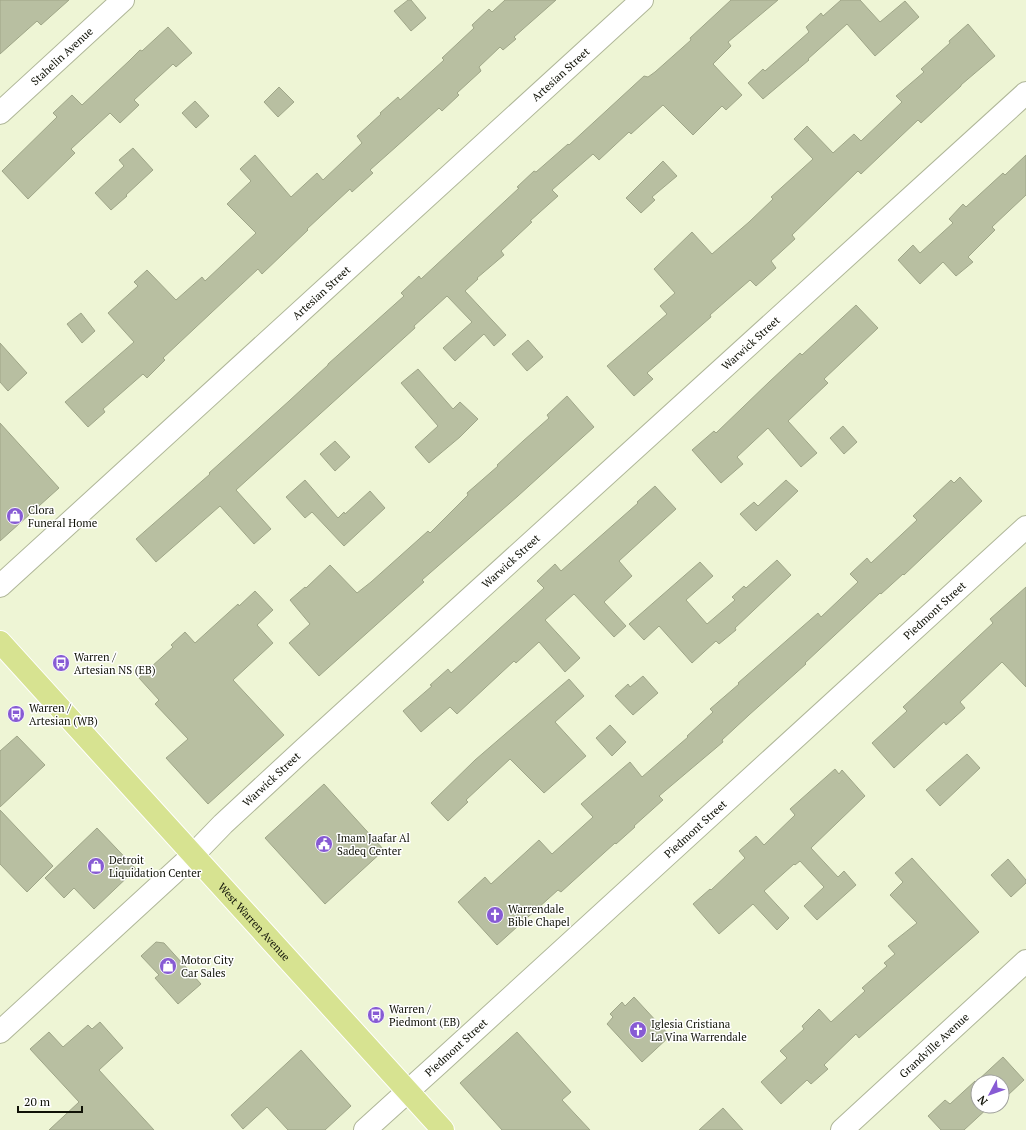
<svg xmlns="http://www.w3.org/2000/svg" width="1026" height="1130" font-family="'PT Serif',serif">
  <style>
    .building { fill: #b8bfa1; stroke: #9fa688 }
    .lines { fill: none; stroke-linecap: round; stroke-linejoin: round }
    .minor-casing { stroke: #afb698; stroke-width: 24 }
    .major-casing { stroke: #fff; stroke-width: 24 }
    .minor { stroke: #fff; stroke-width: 22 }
    .major { stroke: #d7e391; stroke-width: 22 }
    .labels { text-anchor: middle; stroke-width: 3; stroke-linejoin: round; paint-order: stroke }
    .street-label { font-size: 11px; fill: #101207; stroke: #fff }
    .poi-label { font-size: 11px; fill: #101207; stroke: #fff; text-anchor: start }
  </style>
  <rect width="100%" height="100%" fill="#eef5d5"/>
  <g class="building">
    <path d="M0 0H69L41 25 37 21 0 54Z"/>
    <path d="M408 0H411L426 18 411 31 394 11Z"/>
    <path d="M505 0H556L514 37 516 39 503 50 500 47 479 67 481 71 457 93 459 95 442 111 439 108 397 146 370 170 373 173 352 192 350 189 307 229 308 230 262 274 258 269 163 358 165 360 147 378 143 374 103 409 105 412 88 427 65 402 134 342 108 313 138 286 134 282 147 270 176 300 202 277 205 281 256 233 227 204 251 181 240 169 255 155 291 197 317 173 323 180 362 143 357 136 381 114 380 113 398 97 400 100 444 60 442 58 474 28 472 25 489 9 492 12Z"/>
    <path d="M731 0H778L728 42 731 46 713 64 742 95 726 110 722 106 693 135 663 105 631 134 629 132 599 160 593 154 552 190 558 196 530 221 532 222 501 251 504 255 477 278 478 279 465 291 506 335 494 346 484 334 455 361 443 348 472 322 447 296 414 326 415 328 236 490 271 529 254 544 220 506 156 562 136 539 210 474 209 473 289 401 328 365V364L404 296 401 293 419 276 421 279 519 188 517 187 534 171 536 172 568 144 569 145 644 76 648 77 655 72 691 40 690 38Z"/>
    <path d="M841 0H860L880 22 905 1 919 17 875 56 847 24 808 59 809 60 763 99 748 83 763 69 765 71 809 32 806 27 821 13 823 16Z"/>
    <path d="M968 24 995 56 961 85V86L921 123 918 120 861 174 858 171 792 235 795 239 771 261 776 268 756 286 750 280 710 315 711 317 647 373 653 379 634 396 607 366 667 314 660 306 675 293 654 269 692 232 712 254 749 222 773 199 771 197 813 159 794 139 807 126 833 153 854 134 861 141 902 102 896 96 924 72 921 69 950 43 949 41Z"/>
    <path d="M168 27 192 53 176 67 173 64 134 100 139 105 120 123 110 113 71 149 75 153 28 199 2 171 57 117 53 113 72 95 82 105 129 61 140 50 142 51Z"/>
    <path d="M279 87 294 102 278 117 264 102Z"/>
    <path d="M195 101 209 116 196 128 182 113Z"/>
    <path d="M133 148 153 170 126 195 127 196 111 210 95 193 124 166 119 160Z"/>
    <path d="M1026 155V195L992 227 995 230 968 257 973 262 956 276 943 262 920 284 898 260 913 245 920 253 953 223 949 219 963 204 966 207 1003 173 1005 175Z"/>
    <path d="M663 161 677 176 652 197 655 200 641 213 626 198Z"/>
    <path d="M856 305 878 328 824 379 828 383 788 421 817 453 801 467 768 428 737 457 743 464 721 483 692 450 714 431 716 433 769 382 800 353 802 355Z"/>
    <path d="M81 313 95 331 82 343 67 324Z"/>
    <path d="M528 340 543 357 527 371 512 354Z"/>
    <path d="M0 343 27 373 8 391 0 382Z"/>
    <path d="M418 369 453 409 460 402 478 419 460 437 429 463 415 447 438 426 401 383Z"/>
    <path d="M567 396 594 427 518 496 422 580 424 582 319 676 289 643 310 624 290 600 305 587 306 588 330 565 357 593 371 582 428 531 430 533 468 495 467 493 498 466 497 465 523 441 549 418 547 415Z"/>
    <path d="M0 423 59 488 0 541Z"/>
    <path d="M843 426 857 442 844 454 830 438Z"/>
    <path d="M335 441 350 457 335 471 320 454Z"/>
    <path d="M960 477 982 501 904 575 903 574 881 594 880 593 805 663 806 664 749 715 722 740 723 742 659 796 663 800 634 826 635 827 616 844 615 843 561 892 558 890 497 945 458 902 485 877 491 884 539 840 552 854 593 817 581 804 630 762 642 777 688 737 687 736 713 712 710 709 739 684 738 683 818 613 821 617 858 582 850 574 867 558 871 563 917 520 913 516 951 480 954 483Z"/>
    <path d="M305 480 338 518 344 512 345 514 370 491 385 508 344 546 312 512 305 518 286 497Z"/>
    <path d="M786 480 798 491 756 531 740 514 754 502 758 506Z"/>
    <path d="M655 486 676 509 619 561 632 576 604 602 626 626 614 637 574 594 545 620 580 658 565 672 539 642 516 663 514 661 457 714 450 707 421 732 403 711 432 686 430 685 448 669 451 673 544 588 537 581 555 564 561 571 638 503 637 502Z"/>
    <path d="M777 560 791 575 735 628 736 630 719 644 716 641 692 663 659 626 644 640 629 624 700 562 713 576 686 600 707 624 735 600 732 597 744 586 746 588Z"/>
    <path d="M1026 587V687L1002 662 960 702 965 708 946 725 944 722 894 768 872 743 907 711 903 707 993 623 990 619Z"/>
    <path d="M255 591 273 610 257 625 273 643 233 680 284 735 208 804 166 758 188 739 155 704 159 700 139 678 173 647 171 645 185 632 195 643 238 604 239 606Z"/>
    <path d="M643 676 658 693 633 715 615 696 628 684 630 687Z"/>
    <path d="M569 679 584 696 555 722 586 756 544 793 510 759 466 800 468 802 448 821 431 803 475 760Z"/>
    <path d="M610 725 626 742 612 756 596 738Z"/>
    <path d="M17 736 45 765 0 807V751Z"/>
    <path d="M967 754 980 768 940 806 926 790Z"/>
    <path d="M835 769 839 774 842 770 865 796 811 848 838 877 844 871 856 885 817 920 804 906 824 887 800 861 795 865 794 864 764 891 789 918 777 930 753 904 719 934 693 904 710 889 711 890 745 858 739 851 756 836 764 845 795 815 790 809Z"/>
    <path d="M324 784 384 850 325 904 265 838Z"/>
    <path d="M0 810 53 866 27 892 0 864Z"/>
    <path d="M97 828 136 869 94 909 74 888 64 898 45 878Z"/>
    <path d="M912 858 979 932 859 1038 856 1034 824 1065 828 1069 811 1084 807 1080 781 1104 761 1082 787 1058 780 1051 804 1029 802 1026 819 1009 831 1022 865 991 862 988 887 966 884 963 895 954 888 946 917 923 890 895 903 882 895 873Z"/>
    <path d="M1008 859 1026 880V883L1011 897 991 875Z"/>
    <path d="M156 942 164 943 201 984 178 1004 155 978 159 975 141 956Z"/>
    <path d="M634 997 670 1036 642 1062 607 1024 613 1017 610 1014 622 1002 625 1006Z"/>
    <path d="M100 1022 123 1048 99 1070 154 1130H49L79 1102 30 1049 49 1032 63 1047 88 1025 92 1029Z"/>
    <path d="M517 1032 571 1092 562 1100 590 1130H502L460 1083Z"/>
    <path d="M301 1050 351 1106 325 1130H288L267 1107 243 1129 231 1115Z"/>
    <path d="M1003 1057 1024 1080 1007 1096 1004 1093 1002 1094V1082H978V1106H990L964 1130H941L928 1116 945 1100 950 1104 975 1081 976 1082Z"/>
    <path d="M723 1108 743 1130H699Z"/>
  </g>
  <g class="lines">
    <g class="minor-casing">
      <g id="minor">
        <path id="s1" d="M0 113 123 0"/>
        <path id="s2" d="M0 586 642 0"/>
        <path id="s3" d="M0 1032 193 855 223 824 304 749 1026 93"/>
        <path id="s4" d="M365 1130 439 1063 1026 527"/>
        <path id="s5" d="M842 1130 1026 961"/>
      </g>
    </g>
    <g class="major-casing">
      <g id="major">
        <path id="s6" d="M0 642 443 1130"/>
      </g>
    </g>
    <use href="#minor" class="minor"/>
    <use href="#major" class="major"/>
  </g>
  <defs>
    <g id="shop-disc" transform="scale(0.9)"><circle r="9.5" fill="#875bd4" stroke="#fff"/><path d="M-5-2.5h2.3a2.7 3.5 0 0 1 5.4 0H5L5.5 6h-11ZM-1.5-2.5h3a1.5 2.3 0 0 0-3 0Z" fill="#fff"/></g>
    <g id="bus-disc" transform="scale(0.9)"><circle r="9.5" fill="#875bd4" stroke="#fff"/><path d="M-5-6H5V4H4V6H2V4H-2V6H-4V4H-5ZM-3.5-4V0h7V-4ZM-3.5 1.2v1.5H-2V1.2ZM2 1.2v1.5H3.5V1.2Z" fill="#fff"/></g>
    <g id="civic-disc" transform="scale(0.9)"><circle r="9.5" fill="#875bd4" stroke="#fff"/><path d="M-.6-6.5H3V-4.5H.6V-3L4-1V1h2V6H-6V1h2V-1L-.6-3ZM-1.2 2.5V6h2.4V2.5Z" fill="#fff"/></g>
    <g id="church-disc" transform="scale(0.9)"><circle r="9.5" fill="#875bd4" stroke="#fff"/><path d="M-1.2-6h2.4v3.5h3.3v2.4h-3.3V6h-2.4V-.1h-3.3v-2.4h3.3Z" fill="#fff"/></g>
  </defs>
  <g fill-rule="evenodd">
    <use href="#shop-disc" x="15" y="516"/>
    <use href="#bus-disc" x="61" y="663"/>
    <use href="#bus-disc" x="16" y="714"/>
    <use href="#civic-disc" x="324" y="844"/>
    <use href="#shop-disc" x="96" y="866"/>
    <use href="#church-disc" x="495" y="915"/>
    <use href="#shop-disc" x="168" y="966"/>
    <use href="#bus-disc" x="376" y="1015"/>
    <use href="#church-disc" x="638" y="1030"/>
  </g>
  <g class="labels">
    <g class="street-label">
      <text dy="4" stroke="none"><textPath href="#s1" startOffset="84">Stahelin Avenue</textPath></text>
      <text dy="4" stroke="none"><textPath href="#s2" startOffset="759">Artesian Street</textPath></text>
      <text dy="4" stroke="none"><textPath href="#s2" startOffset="435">Artesian Street</textPath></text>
      <text dy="4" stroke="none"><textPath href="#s3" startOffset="1019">Warwick Street</textPath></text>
      <text dy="4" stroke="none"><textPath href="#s3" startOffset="695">Warwick Street</textPath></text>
      <text dy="4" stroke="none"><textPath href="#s4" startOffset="771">Piedmont Street</textPath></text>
      <text dy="4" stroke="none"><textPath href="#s3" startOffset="371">Warwick Street</textPath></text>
      <text dy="4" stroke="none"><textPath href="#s4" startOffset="447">Piedmont Street</textPath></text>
      <text dy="4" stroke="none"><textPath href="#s6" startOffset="378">West Warren Avenue</textPath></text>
      <text dy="4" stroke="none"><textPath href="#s5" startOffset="125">Grandville Avenue</textPath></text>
      <text dy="4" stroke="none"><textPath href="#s4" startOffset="123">Piedmont Street</textPath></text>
    </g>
    <g class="poi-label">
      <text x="28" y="514">Clora<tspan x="28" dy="13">Funeral Home</tspan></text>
      <text x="74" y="661">Warren /<tspan x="74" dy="13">Artesian NS (EB)</tspan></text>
      <text x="29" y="712">Warren /<tspan x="29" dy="13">Artesian (WB)</tspan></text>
      <text x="337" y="842">Imam Jaafar Al<tspan x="337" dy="13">Sadeq Center</tspan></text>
      <text x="109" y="864">Detroit<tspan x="109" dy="13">Liquidation Center</tspan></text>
      <text x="508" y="913">Warrendale<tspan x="508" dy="13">Bible Chapel</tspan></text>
      <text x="181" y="964">Motor City<tspan x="181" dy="13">Car Sales</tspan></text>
      <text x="389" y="1013">Warren /<tspan x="389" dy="13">Piedmont (EB)</tspan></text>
      <text x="651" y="1028">Iglesia Cristiana<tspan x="651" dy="13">La Vina Warrendale</tspan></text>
    </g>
  </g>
  <g transform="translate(990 1094) rotate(229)"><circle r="19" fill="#ffffff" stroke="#9fa09c"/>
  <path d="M0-3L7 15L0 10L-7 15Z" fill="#875bd4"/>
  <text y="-6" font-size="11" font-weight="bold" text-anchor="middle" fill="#101207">N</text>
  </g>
  <path d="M18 1106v6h64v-6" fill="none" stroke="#101207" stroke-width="2"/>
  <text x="24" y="1106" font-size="12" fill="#101207" stroke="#ffffff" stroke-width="3" paint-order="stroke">20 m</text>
</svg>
